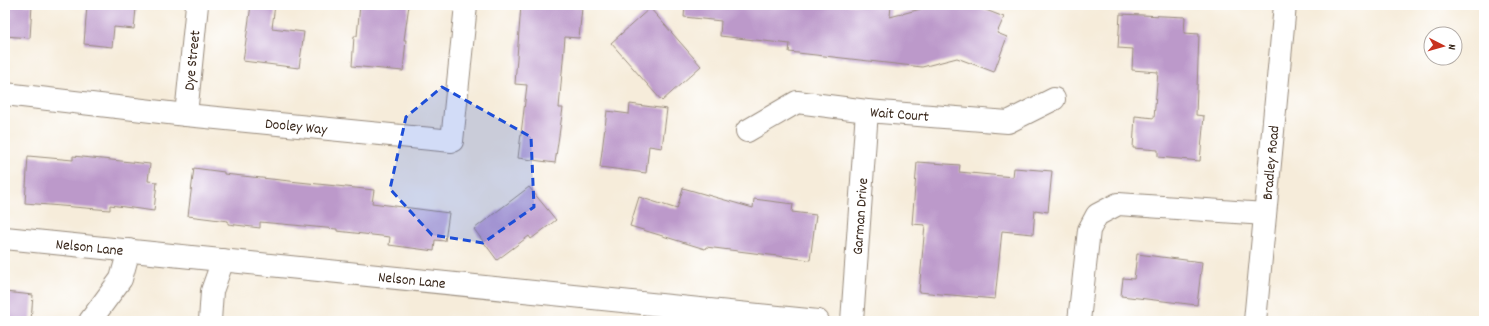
<svg xmlns="http://www.w3.org/2000/svg" width="1489" height="326" font-family="Dekko,sans-serif">
  <style>
    .building { fill: #bc99ca }
    .lines { fill: none; stroke-linecap: round; stroke-linejoin: round }
    .minor-casing { stroke: #988b7c; stroke-width: 24 }
    .major-casing { stroke: #988b7c; stroke-width: 24 }
    .minor { stroke: #fff; stroke-width: 22 }
    .major { stroke: #fff; stroke-width: 22 }
    .marked { fill: #1d4ed8; fill-opacity: 0.2; stroke: #1d4ed8; stroke-width: 3; stroke-dasharray: 8 5; stroke-linejoin: round }
    .labels { text-anchor: middle; stroke-width: 3.5; stroke-linejoin: round; paint-order: stroke }
    .street-label { font-size: 15px; fill: #3b2a1e; stroke: #fff }
  </style>
  <rect width="100%" height="100%" fill="#fff"/>
  <filter id="ink" filterUnits="userSpaceOnUse"><feTurbulence type="fractalNoise" baseFrequency=".025" numOctaves="2"/><feDisplacementMap in="SourceGraphic" scale="8" xChannelSelector="R" yChannelSelector="G"/><feConvolveMatrix kernelMatrix="1 2 1 2 8 2 1 2 1" color-interpolation-filters="sRGB"/></filter>
  <filter id="wash" filterUnits="userSpaceOnUse"><feTurbulence type="fractalNoise" baseFrequency=".012" numOctaves="4" result="noise"/><feDisplacementMap in="SourceGraphic" scale="16" xChannelSelector="R" yChannelSelector="G"/><feGaussianBlur stdDeviation="0.9" result="paint"/><feColorMatrix in="noise" values="0 0 0 0 0 0 0 0 0 0 0 0 0 0 0 0 0 1.4 0 .05"/><feComposite in="paint" operator="in"/></filter>
  <g filter="url(#wash)">
    <rect width="100%" height="100%" fill="#f6ecda"/>
    <g id="blocks">
      <g class="building">
        <path d="M5 5H32L30 38 5 36Z"/>
        <path d="M87 5H109L136 8 134 29 114 27 112 47 84 44Z"/>
        <path d="M251 5H275L272 28 304 32 299 68 243 61Z"/>
        <path d="M360 5H409L404 40H406L403 71 352 66 354 36H357Z"/>
        <path d="M521 5H550L582 8 579 38 565 37 559 108H563L555 163 518 158 527 85 515 84Z"/>
        <path d="M685 5H891L890 17 936 5H973L1004 17 997 33 1007 37 994 72 957 58 922 67 789 52 790 44 720 36 721 21 684 17Z"/>
        <path d="M650 8 701 66 662 101 611 43Z"/>
        <path d="M1120 14 1185 17 1184 33 1199 34 1196 115 1204 116 1200 161 1158 157V150L1133 148 1135 116 1154 118 1158 72 1132 70 1133 49 1118 48Z"/>
        <path d="M630 104 667 109 662 148 649 146 646 173 600 167 607 111 629 114Z"/>
        <path d="M28 156 73 160V156L150 164 148 181 157 182 154 211 110 205V210L25 203Z"/>
        <path d="M917 162 960 165 959 172 1013 177 1014 168 1052 171 1048 212 1035 210 1033 234 1002 231 995 299 919 292 925 225 912 224Z"/>
        <path d="M194 168 224 172V174L374 190 372 203 449 213 445 241 435 240 434 251 389 245 390 237 337 231V229L260 222V228L228 224V221L188 216Z"/>
        <path d="M529 187 556 220 531 239 529 236 497 260 474 229Z"/>
        <path d="M683 188 753 208 754 199 793 204 792 212 816 215 810 260 706 247 705 249 630 226 639 197 677 209Z"/>
        <path d="M1137 254 1202 262 1197 305 1121 296 1123 278 1134 279Z"/>
        <path d="M5 292 33 295 31 321H5Z"/>
      </g>
    </g>
  </g>
  <g filter="url(#ink)">
    <use href="#blocks" fill-opacity="0" stroke="#988b7c" stroke-width="1"/>
    <g class="lines">
      <g class="minor-casing">
        <g id="minor">
          <path id="s1" d="M5 94 186 115 452 141 466 5"/>
          <path id="s2" d="M186 115 197 5"/>
          <path id="s3" d="M747 131 797 102 867 111 1008 122 1054 99"/>
          <path id="s4" d="M5 238 818 321"/>
          <path d="M90 321 121 279 129 250"/>
          <path d="M210 321 212 291 223 260"/>
          <path id="s5" d="M852 321 867 111"/>
          <path d="M1079 321 1089 230 1097 215 1118 204 1265 214"/>
        </g>
      </g>
      <g class="major-casing">
        <g id="major">
          <path id="s6" d="M1255 321 1285 5"/>
        </g>
      </g>
      <use href="#minor" class="minor"/>
      <use href="#major" class="major"/>
    </g>
  </g>
  <path class="marked" d="M442 87 531 137 534 207 483 243 432 235 390 189 406 117Z"/>
  <g class="labels">
    <g class="street-label">
      <text dy="5" stroke="none"><textPath href="#s2" startOffset="55">Dye Street</textPath></text>
      <text dy="5" stroke="none"><textPath href="#s3" startOffset="161">Wait Court</textPath></text>
      <text dy="5" stroke="none"><textPath href="#s1" startOffset="293">Dooley Way</textPath></text>
      <text dy="5" stroke="none"><textPath href="#s6" startOffset="159">Bradley Road</textPath></text>
      <text dy="5" stroke="none"><textPath href="#s5" startOffset="105">Garman Drive</textPath></text>
      <text dy="5" stroke="none"><textPath href="#s4" startOffset="85">Nelson Lane</textPath></text>
      <text dy="5" stroke="none"><textPath href="#s4" startOffset="409">Nelson Lane</textPath></text>
    </g>
  </g>
  <rect width="1489" height="326" fill="none" stroke="#fff" stroke-width="20"/>
  <g transform="translate(1443 46) rotate(96)"><circle r="19" fill="#ffffff" stroke="#b1aaa5"/>
  <path d="M0-3L7 15L0 10L-7 15Z" fill="#c8321e"/>
  <text y="-6" font-size="11" font-weight="bold" text-anchor="middle" fill="#3b2a1e">N</text>
  </g>
</svg>
